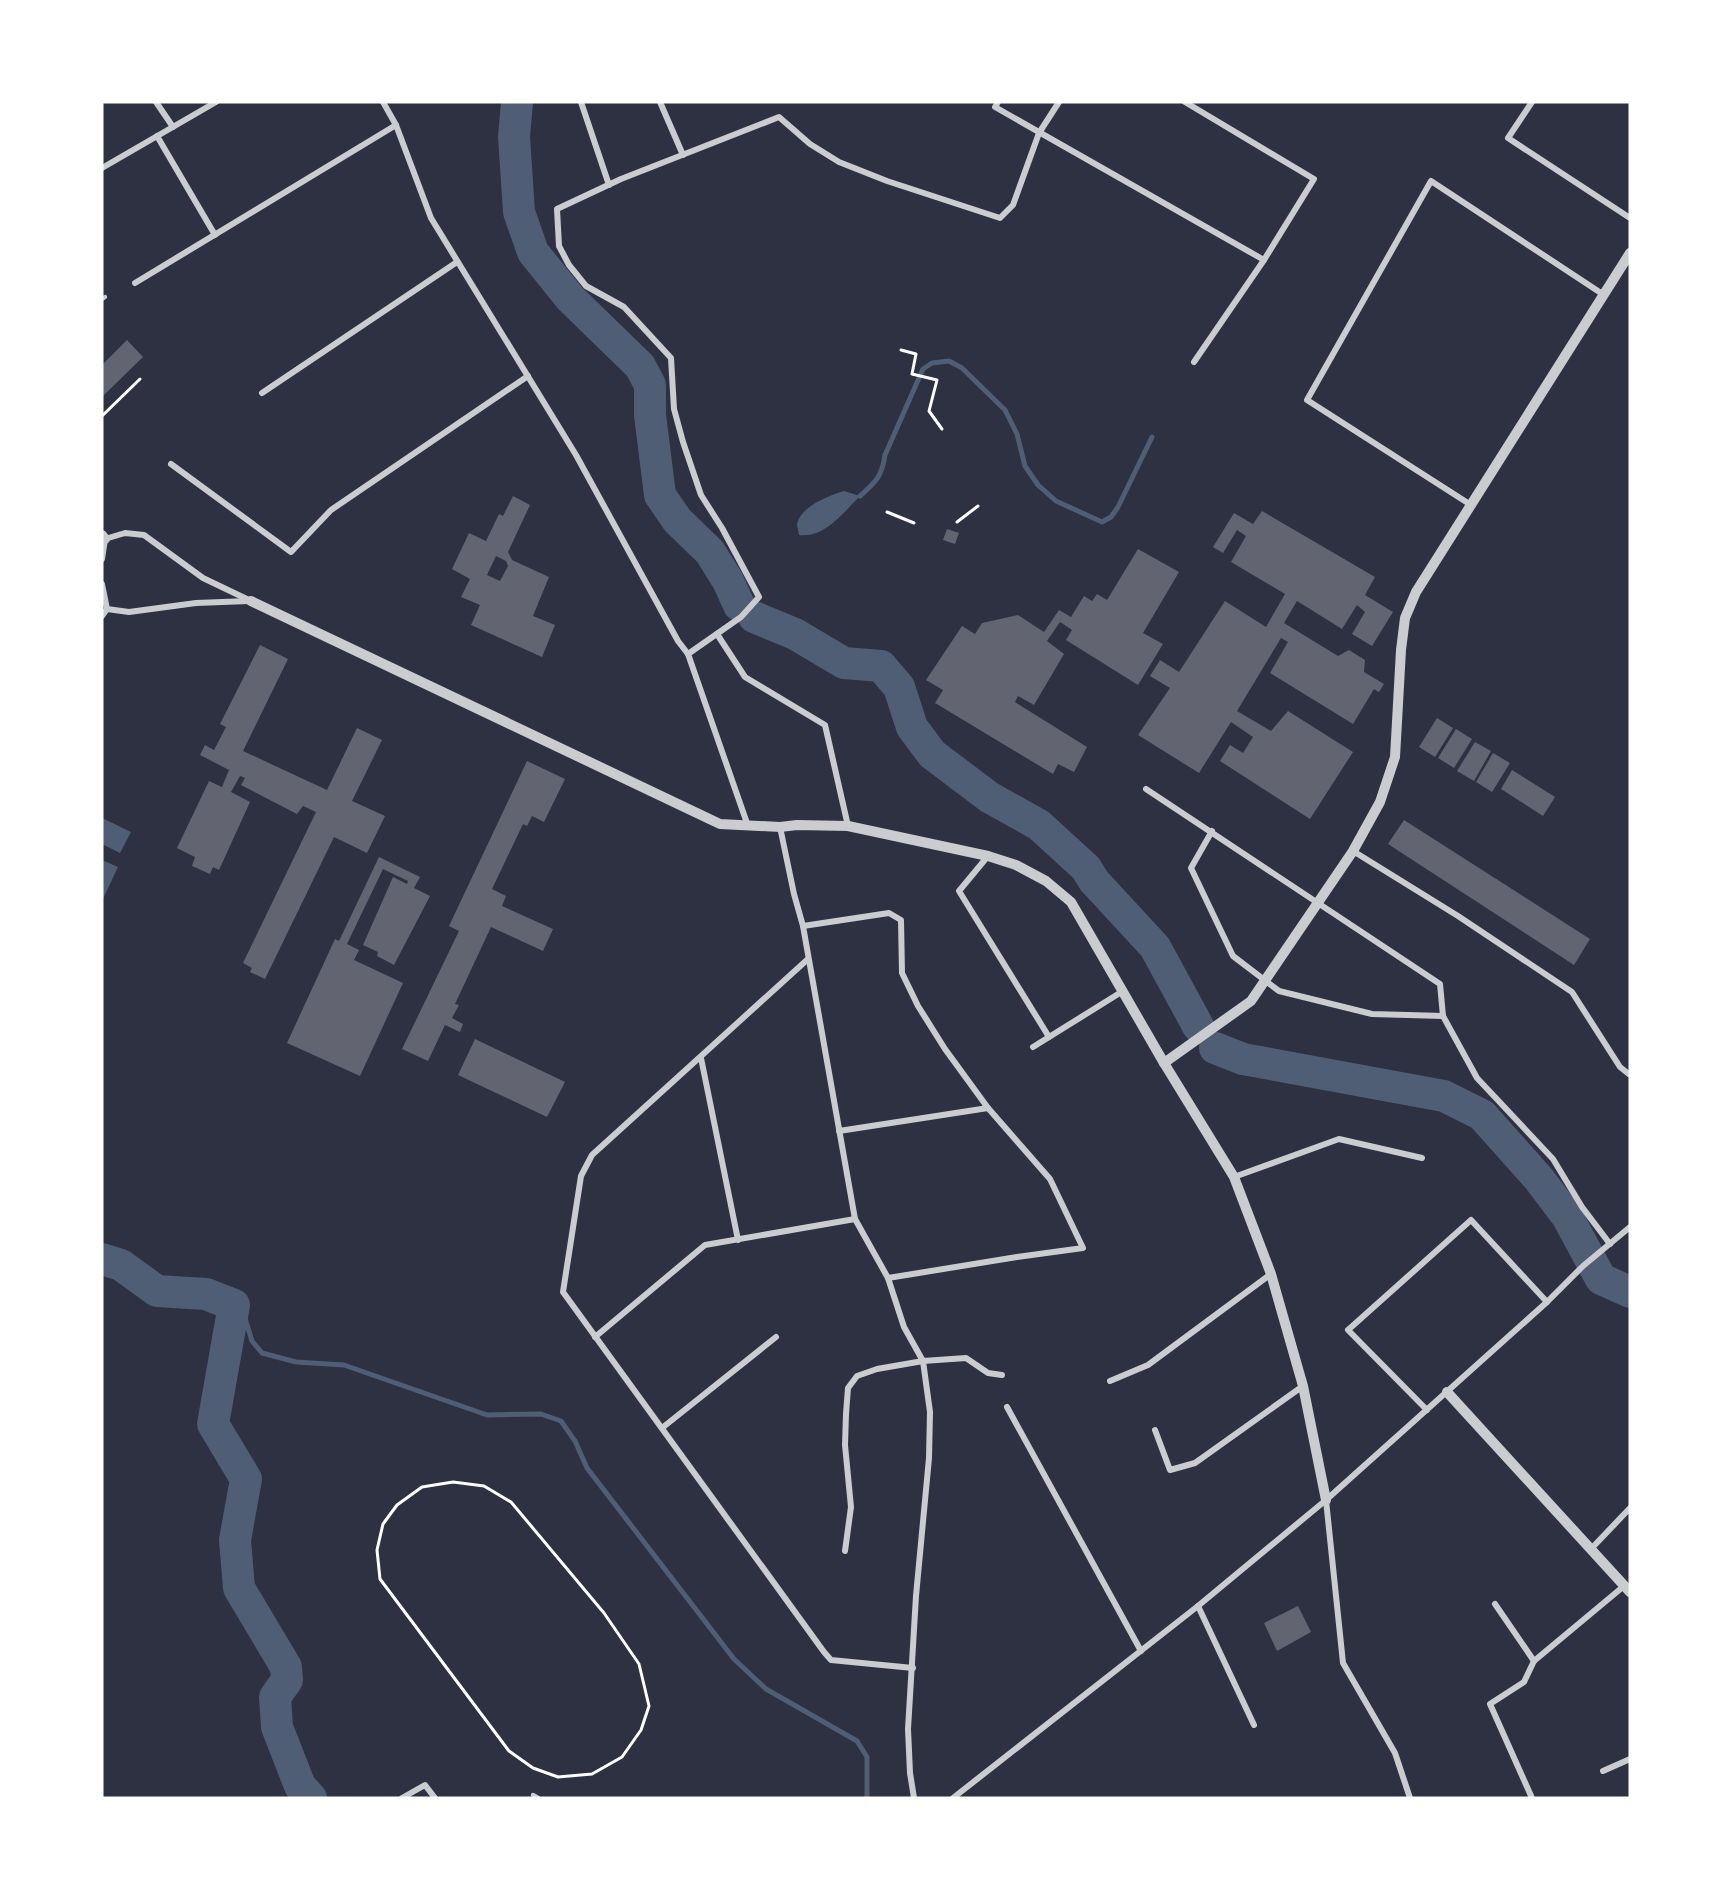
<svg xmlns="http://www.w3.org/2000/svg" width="1732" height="1900" font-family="Rubik,sans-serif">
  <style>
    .water { fill: #4f5d75 }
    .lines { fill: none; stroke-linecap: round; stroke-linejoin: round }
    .stream { stroke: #4f5d75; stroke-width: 5 }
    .river { stroke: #4f5d75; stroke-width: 32 }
    .building { fill: #626471; fill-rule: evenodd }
    .path { stroke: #fff; stroke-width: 3 }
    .service { stroke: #caccd0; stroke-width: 4.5 }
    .minor { stroke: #caccd0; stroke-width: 6 }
    .tertiary { stroke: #caccd0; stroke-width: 10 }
  </style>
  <rect width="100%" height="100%" fill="#2d3142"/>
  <g class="water">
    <path d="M844 491 860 496C843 513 825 538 799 535 799 534 797 526 797 525 799 507 830 495 844 491Z"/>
    <path d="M102 818 131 832 120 853 102 844Z"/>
    <path d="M102 860 118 867 102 901Z"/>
  </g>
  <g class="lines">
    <g class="stream">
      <path d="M860 496C876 482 882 476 885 455L923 369 932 363 949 361 962 368 1005 410 1017 434 1025 466 1038 485 1056 501 1102 522 1111 517 1118 507 1152 437"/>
      <path d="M234 1305 244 1315 252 1341 262 1353 296 1362 344 1365 487 1415 541 1414 561 1421 575 1441 587 1468 734 1659 766 1689 857 1741 867 1757V1798"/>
    </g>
    <g class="river">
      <path d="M517 102 514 137 519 212 533 252 570 298 640 366 650 385V415L660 495 677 520 710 552 728 581 739 605"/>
      <path d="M754 617 795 634 844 663 881 666 899 687 912 727 932 754 989 797 1039 825 1086 868 1094 881 1155 947 1198 1026"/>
      <path d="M1215 1048 1243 1059 1444 1096 1482 1115 1539 1179 1567 1216 1601 1279 1630 1292"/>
      <path d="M102 1259 121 1265 157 1291 206 1294 234 1305 213 1424 246 1479 235 1540 239 1588 286 1667 287 1680 275 1697 277 1727 300 1786 311 1798"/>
    </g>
  </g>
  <g class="building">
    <path d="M127 340 143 357 102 397V365Z"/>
    <path d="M513 496 530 505 508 552 512 560 549 577 533 616 555 625 542 657 471 625 480 605 461 597 470 579 452 569 469 533 486 541 499 514 503 516ZM496 556 506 561 508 566 500 581 487 575Z"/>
    <path d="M1262 511 1375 577 1365 595 1393 612 1372 646 1352 634 1365 612 1357 605 1342 629 1297 601 1284 623 1338 656 1349 650 1365 660 1364 672 1384 684 1379 692 1374 689 1353 724 1270 673 1288 642 1281 638 1237 711 1271 731 1288 711 1353 752 1310 819 1220 761 1230 745 1243 753 1253 737 1231 722 1199 773 1138 735 1170 688 1150 676 1160 660 1179 672 1225 601 1266 627 1285 594 1231 562 1246 536 1237 530 1223 553 1213 547 1234 513 1253 524Z"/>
    <path d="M947 529 959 533 955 544 943 540Z"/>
    <path d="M1138 549 1179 572 1143 633 1163 644 1138 685 1066 640 1072 630 1060 622 1047 641 1064 654 1034 705 1018 696 1015 702 1087 747 1074 772 1058 764 1053 774 935 703 943 690 926 680 962 626 975 634 982 623 1018 615 1044 632 1059 610 1071 617 1084 596 1092 601 1097 594 1107 600Z"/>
    <path d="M260 645 288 659 243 751 327 790 357 728 382 740 352 801 385 816 367 853 334 837 265 979 250 972 252 968 243 963 316 812 303 806 297 814 241 785 245 778 240 776 231 792 250 802 219 870 213 867 210 874 192 866 195 857 177 848 209 781 222 787 229 770 200 755 205 745 214 750 226 727 220 724Z"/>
    <path d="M1437 718 1453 728 1435 757 1419 747Z"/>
    <path d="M1456 729 1472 739 1454 768 1438 758Z"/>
    <path d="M1475 742 1491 751 1474 781 1457 771Z"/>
    <path d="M1493 753 1510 763 1492 792 1476 782Z"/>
    <path d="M527 761 565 779 544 822 532 816 527 826 523 824 492 889 506 896 502 906 553 929 543 951 491 927 455 1004 459 1005 452 1018 463 1024 460 1032 445 1025 428 1061 402 1049 459 931 449 926Z"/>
    <path d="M1512 770 1555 797 1543 816 1501 789Z"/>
    <path d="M1404 820 1590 939 1574 965 1388 844Z"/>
    <path d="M379 857 420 877 414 888 430 896 394 965 377 956 378 952 363 945 393 877 407 884 408 881 383 869 347 944 359 950 354 960 403 983 360 1076 287 1043 335 939 339 941Z"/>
    <path d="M475 1039 565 1082 547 1117 458 1075Z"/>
    <path d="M1298 1606 1311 1632 1277 1651 1264 1623Z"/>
  </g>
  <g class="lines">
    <g class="path">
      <path d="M901 350 916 354 912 374 937 380 929 411 942 429"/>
      <path d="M102 416 140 379"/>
      <path d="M887 512 914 523"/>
      <path d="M957 522 978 506"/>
      <path d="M453 1482 484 1486 511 1502 604 1613 639 1664 649 1706 641 1730 622 1757 592 1774 558 1777 533 1768 509 1751 380 1579 377 1550 383 1524 397 1505 422 1487Z"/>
    </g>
    <g class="service">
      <path d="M102 299 105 297"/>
      <path d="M533 1795 538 1798"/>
    </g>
    <g class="minor">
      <path d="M156 102 173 127"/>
      <path d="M383 102 396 125 431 218 576 455 678 641 688 654 748 826"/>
      <path d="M581 102 609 185"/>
      <path d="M660 102 683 155"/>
      <path d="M998 102 995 107 1264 260 1194 362"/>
      <path d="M1185 102 1314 179 1264 260"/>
      <path d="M1532 102 1508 138 1630 218"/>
      <path d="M157 136 215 235"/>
      <path d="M102 168 216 102"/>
      <path d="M135 283 396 125"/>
      <path d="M262 393 457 262"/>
      <path d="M171 464 291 552 331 510 528 376"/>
      <path d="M1471 505 1307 400 1431 181 1604 295"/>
      <path d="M102 559 105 539 125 533 144 535 203 578 251 601"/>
      <path d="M102 584 107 609 102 616"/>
      <path d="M107 609 129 612 196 603 249 601"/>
      <path d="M717 634 745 677 825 725 848 826"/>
      <path d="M688 654 741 617 759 597 722 528 701 495 683 442 674 409 671 358 624 307 586 286 569 265 559 246 557 209 621 179 779 117 810 144 839 162 887 181 1000 218 1013 205 1039 133 1059 102"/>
      <path d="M1146 789 1440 984 1443 1016 1477 1078 1553 1159 1582 1207 1610 1244"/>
      <path d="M780 827 794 894 803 926 855 1219 888 1278 904 1327 923 1361 930 1412 929 1458 916 1596 908 1729 910 1773 914 1798"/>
      <path d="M1212 831 1191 868 1233 956 1279 991 1372 1014 1443 1016"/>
      <path d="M1353 851 1458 916 1572 992 1620 1067 1630 1075"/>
      <path d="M988 856 959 891 1049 1037"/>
      <path d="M803 926 889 913 901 920 902 973 918 1006 945 1049 988 1108 1050 1179 1083 1248 1017 1257 888 1278"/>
      <path d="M808 959 592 1155 581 1176 563 1292 824 1652 831 1660 913 1668"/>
      <path d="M1033 1047 1123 991"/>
      <path d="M701 1058 738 1240"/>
      <path d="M839 1131 988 1108"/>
      <path d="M1234 1177 1339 1139 1422 1158"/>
      <path d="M595 1337 705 1245 855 1219"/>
      <path d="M1110 1381 1148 1365 1271 1274"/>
      <path d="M1007 1407 1141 1651"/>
      <path d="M1427 1410 1348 1330 1471 1220 1547 1302"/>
      <path d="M662 1428 776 1337"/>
      <path d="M1155 1430 1170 1470 1195 1463 1303 1386"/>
      <path d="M1326 1500 1343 1663 1395 1753 1410 1798"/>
      <path d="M1591 1549 1630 1508"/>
      <path d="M845 1551 851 1507 845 1445 846 1414 848 1388 857 1376 877 1369 923 1361 966 1358 988 1373 1002 1375"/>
      <path d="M1495 1604 1534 1661"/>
      <path d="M1198 1606 1254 1725"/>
      <path d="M1603 1771 1630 1759"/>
      <path d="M402 1798 425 1785 435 1798"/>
      <path d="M953 1798 1198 1606 1326 1500 1547 1302 1583 1266 1630 1227"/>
      <path d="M1532 1798 1490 1704 1524 1682 1534 1661 1624 1586"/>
    </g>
    <g class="tertiary">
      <path d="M102 535 105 539"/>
      <path d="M251 601 720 824 780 827 797 825 848 826 988 856 1016 865 1046 881 1071 902 1164 1063 1234 1177 1271 1274 1303 1386 1326 1500"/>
      <path d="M1164 1063 1251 1001 1353 851 1380 802 1395 757 1401 650 1405 618 1416 592 1630 253"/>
      <path d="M1447 1392 1630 1592"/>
    </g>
  </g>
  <rect width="1732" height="1900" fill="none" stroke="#ffffff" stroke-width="207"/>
</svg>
